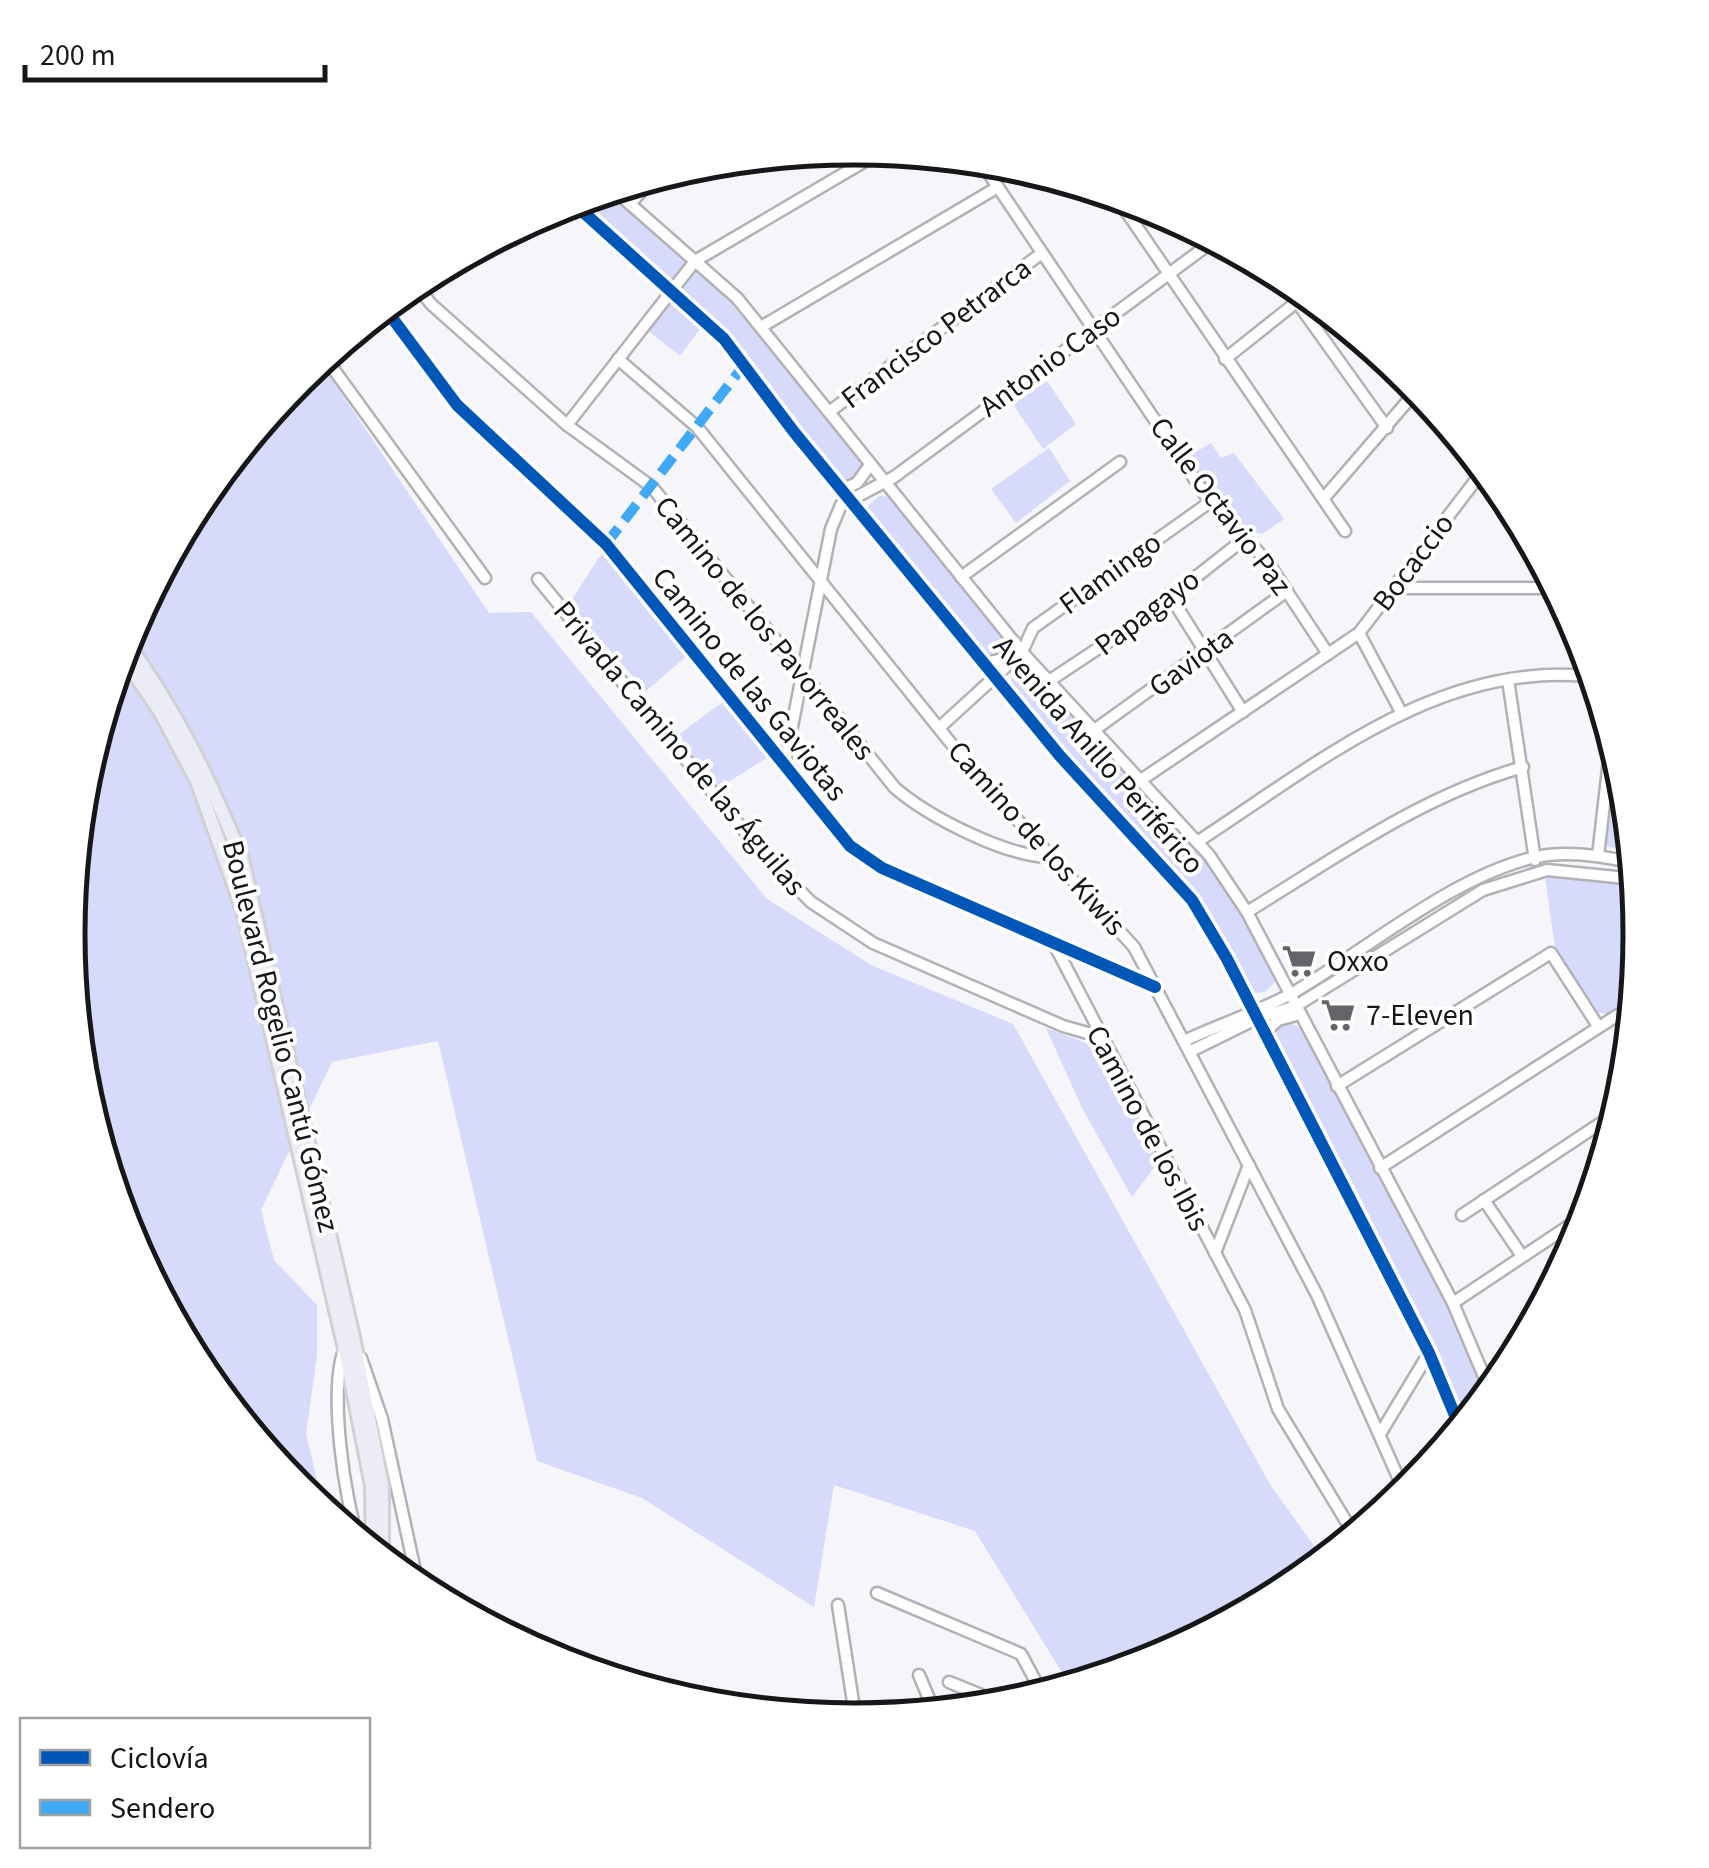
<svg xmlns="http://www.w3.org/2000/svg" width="1709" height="1868" font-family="'Source Sans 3',sans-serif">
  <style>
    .green { fill: #d7dafa }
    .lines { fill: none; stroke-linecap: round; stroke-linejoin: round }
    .minor-casing { stroke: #b2b2b6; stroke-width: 15 }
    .major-casing { stroke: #d1d1d4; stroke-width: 18 }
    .minor { stroke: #fefefe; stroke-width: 10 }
    .major { stroke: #ececf6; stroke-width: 12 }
    .quiet { stroke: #3fa9f5; stroke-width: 10; stroke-dasharray: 20 10; stroke-linecap: butt }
    .cycleway-casing { stroke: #fff; stroke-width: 19 }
    .cycleway { stroke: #0057b8; stroke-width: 12 }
    .labels { text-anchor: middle; stroke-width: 8; stroke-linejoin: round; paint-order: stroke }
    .street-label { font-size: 30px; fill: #161719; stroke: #fff }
    .poi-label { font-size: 30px; fill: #161719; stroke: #fff; text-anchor: start }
    .rim { fill: none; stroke: #161719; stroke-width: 5 }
  </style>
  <rect width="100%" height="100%" fill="#f5f5fa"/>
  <g class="green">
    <path d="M607 191 734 302 862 464 859 475 843 484 731 340 576 200Z"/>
    <path d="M671 301 703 325 680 356 647 330Z"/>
    <path d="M319 360 489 613 531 612 767 899 871 965 1013 1024 1271 1486 1325 1561C1251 1622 1161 1659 1071 1687L975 1531 834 1485 814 1607 642 1498 537 1461 438 1041 332 1062 261 1210 274 1260 317 1305V1355L306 1434 325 1513 298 1490 200 1371 127 1235 83 1087 68 934 83 780 128 632 200 496 298 377Z"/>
    <path d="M1047 381 1076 424 1043 449 1013 404Z"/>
    <path d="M1211 443 1221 458 1234 453 1284 519 1262 534 1241 529 1187 457Z"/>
    <path d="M1049 448 1070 481 1016 523 991 489Z"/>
    <path d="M879 496 890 497 1009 641 1004 652 983 656 867 516 868 506Z"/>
    <path d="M602 553 689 654 646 691 569 604Z"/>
    <path d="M1022 670 1032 671 1217 872 1274 972 1277 980 1265 992 1248 994 1203 906 1088 782 1010 688 1012 677Z"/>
    <path d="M723 702 768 757 717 789 678 735Z"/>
    <path d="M1616 748 1626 781 1633 852 1606 846Z"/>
    <path d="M1545 877 1594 878 1637 886 1641 935 1635 999 1608 1015 1598 1012 1555 948Z"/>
    <path d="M1290 1022 1302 1029 1444 1300 1487 1398 1465 1425 1440 1364 1274 1042 1278 1026Z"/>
    <path d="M1046 1028 1091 1045 1123 1086 1158 1162 1132 1197 1082 1108Z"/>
  </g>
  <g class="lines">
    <g class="minor-casing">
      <g id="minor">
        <path d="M979 159 1210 502 1267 561 1328 654"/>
        <path d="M613 189 737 298 1022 652 1209 855 1247 912 1453 1303 1491 1393"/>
        <path d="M1115 195 1345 531"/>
        <path d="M571 201 724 339 794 432 1060 756 1192 900 1227 959 1429 1353 1461 1430"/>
        <path d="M630 204 655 176"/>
        <path d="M414 282 431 304 567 425 652 487 895 788C929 817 1003 855 1048 857"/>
        <path d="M1297 302 1387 428"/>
        <path d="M384 307 457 405 606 544 850 846 882 868 1154 986"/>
        <path d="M761 327 998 187"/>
        <path d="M324 356 485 578"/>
        <path d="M618 359 697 427 978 777 1134 947 1317 1295 1406 1495"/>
        <path d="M1225 359 1308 293"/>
        <path d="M829 412 1042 253"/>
        <path d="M567 425 695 261 884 150"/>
        <path d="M843 489 857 483 870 465"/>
        <path d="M1324 498 1419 388"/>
        <path d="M961 577 1120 462"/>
        <path d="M538 579 764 855 811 902 873 943 1063 1026 1098 1036"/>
        <path d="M1393 588H1558"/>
        <path d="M1169 594 1243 712"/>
        <path d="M1359 633 1401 712"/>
        <path d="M986 663 1004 659 1015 642"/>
        <path d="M1508 680 1535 860"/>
        <path d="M1049 681 1141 620 1243 540"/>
        <path d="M939 728 1022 652 1033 628 1210 502"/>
        <path d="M1093 731 1287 591"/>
        <path d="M784 767 831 529 841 505 894 477 1216 239"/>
        <path d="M1138 782 1359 633 1485 468"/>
        <path d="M1197 842C1317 764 1442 658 1595 677"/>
        <path d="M1598 856 1612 734"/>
        <path d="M1247 912C1337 857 1421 796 1523 767"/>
        <path d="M1055 946 1245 1310 1278 1409 1355 1536"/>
        <path d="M1264 1033 1278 1020 1300 1014"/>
        <path d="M1184 1041C1220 1024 1264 1010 1296 991 1369 948 1453 876 1536 857 1567 850 1604 856 1634 863"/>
        <path d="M1191 1051 1258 1018 1296 1006 1483 890 1547 870 1636 879"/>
        <path d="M1337 1086 1551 953 1598 1026"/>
        <path d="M1380 1168 1635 1004"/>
        <path d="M1484 1200 1522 1256"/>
        <path d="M1462 1215 1619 1111"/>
        <path d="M1215 1253 1249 1165"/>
        <path d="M1453 1303 1588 1213"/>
        <path d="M344 1350C329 1392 344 1499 359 1541"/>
        <path d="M361 1358 382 1419 419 1589"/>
        <path d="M1484 1375 1519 1352"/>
        <path d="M1380 1434 1429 1353"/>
        <path d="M385 1562 413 1565"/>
        <path d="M877 1593 1021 1654 1043 1695"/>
        <path d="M838 1605 856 1721"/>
        <path d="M919 1675 935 1713"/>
        <path d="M949 1682 1008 1706"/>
      </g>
    </g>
    <g class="major-casing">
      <g id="major">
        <path d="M125 641C175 708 211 782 242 859L353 1337 382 1486V1560"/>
        <path d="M121 654 160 711 197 781 243 910 345 1349 372 1486 373 1552"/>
      </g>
    </g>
    <use href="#minor" class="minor"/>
    <use href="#major" class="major"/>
    <path class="quiet" d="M606 544 744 365"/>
    <g class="cycleway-casing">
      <g id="cycleway">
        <path d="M571 201 724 339 794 432 1060 756 1192 900 1227 959 1429 1353 1461 1430"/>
        <path d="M384 307 457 405 606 544 850 846 882 868 1155 987"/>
      </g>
    </g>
    <use href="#cycleway" class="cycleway"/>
  </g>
  <defs>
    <g id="supermarket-bare" transform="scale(2.7)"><path d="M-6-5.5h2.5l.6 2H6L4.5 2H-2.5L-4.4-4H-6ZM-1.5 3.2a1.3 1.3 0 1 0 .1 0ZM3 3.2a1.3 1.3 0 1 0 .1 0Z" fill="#646568" stroke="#fff" stroke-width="2.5" paint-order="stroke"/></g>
  </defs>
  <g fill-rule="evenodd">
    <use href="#supermarket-bare" x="1299" y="961"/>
    <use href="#supermarket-bare" x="1338" y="1015"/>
  </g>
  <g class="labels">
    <g class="street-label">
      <text transform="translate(936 333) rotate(-37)" y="10">Francisco Petrarca</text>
      <text transform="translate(1050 361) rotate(-36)" y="10">Antonio Caso</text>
      <text transform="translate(1221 506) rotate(53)" y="10">Calle Octavio Paz</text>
      <text transform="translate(1413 562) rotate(-53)" y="10">Bocaccio</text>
      <text transform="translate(1110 573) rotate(-36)" y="10">Flamingo</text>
      <text transform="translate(1147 612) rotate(-37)" y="10">Papagayo</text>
      <text transform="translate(765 628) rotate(51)" y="10">Camino de los Pavorreales</text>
      <text transform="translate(1191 662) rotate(-36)" y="10">Gaviota</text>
      <text transform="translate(750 684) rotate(51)" y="10">Camino de las Gaviotas</text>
      <text transform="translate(680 748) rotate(50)" y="10">Privada Camino de las Águilas</text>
      <text transform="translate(1099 755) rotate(49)" y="10">Avenida Anillo Periférico</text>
      <text transform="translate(1037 838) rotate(48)" y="10">Camino de los Kiwis</text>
      <text transform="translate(281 1036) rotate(76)" y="10">Boulevard Rogelio Cantú Gómez</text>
      <text transform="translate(1148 1128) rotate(62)" y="10">Camino de los Ibis</text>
    </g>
    <g class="poi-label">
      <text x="1327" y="971">Oxxo</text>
      <text x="1366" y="1025">7-Eleven</text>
    </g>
  </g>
  <path d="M0 0H1709V1868H0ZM85 934a769 769 0 1 1 1538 0a769 769 0 1 1-1538 0Z" fill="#fff" fill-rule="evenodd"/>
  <path class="rim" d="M85 934a769 769 0 1 1 1538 0a769 769 0 1 1-1538 0Z"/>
  <rect x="20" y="1718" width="350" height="130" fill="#ffffff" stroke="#a2a2a3" stroke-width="2.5"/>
  <rect x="40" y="1750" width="50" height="15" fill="#0057b8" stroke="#a2a2a3" stroke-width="2.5"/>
  <text x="110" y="1768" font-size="30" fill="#161719">Ciclovía</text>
  <rect x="40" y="1800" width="50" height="15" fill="#3fa9f5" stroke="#a2a2a3" stroke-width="2.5"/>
  <text x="110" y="1818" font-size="30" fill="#161719">Sendero</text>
  <path d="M25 65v15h300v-15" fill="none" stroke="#161719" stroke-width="5"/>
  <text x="40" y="65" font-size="30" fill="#161719" stroke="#ffffff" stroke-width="8" paint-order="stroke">200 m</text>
</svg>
